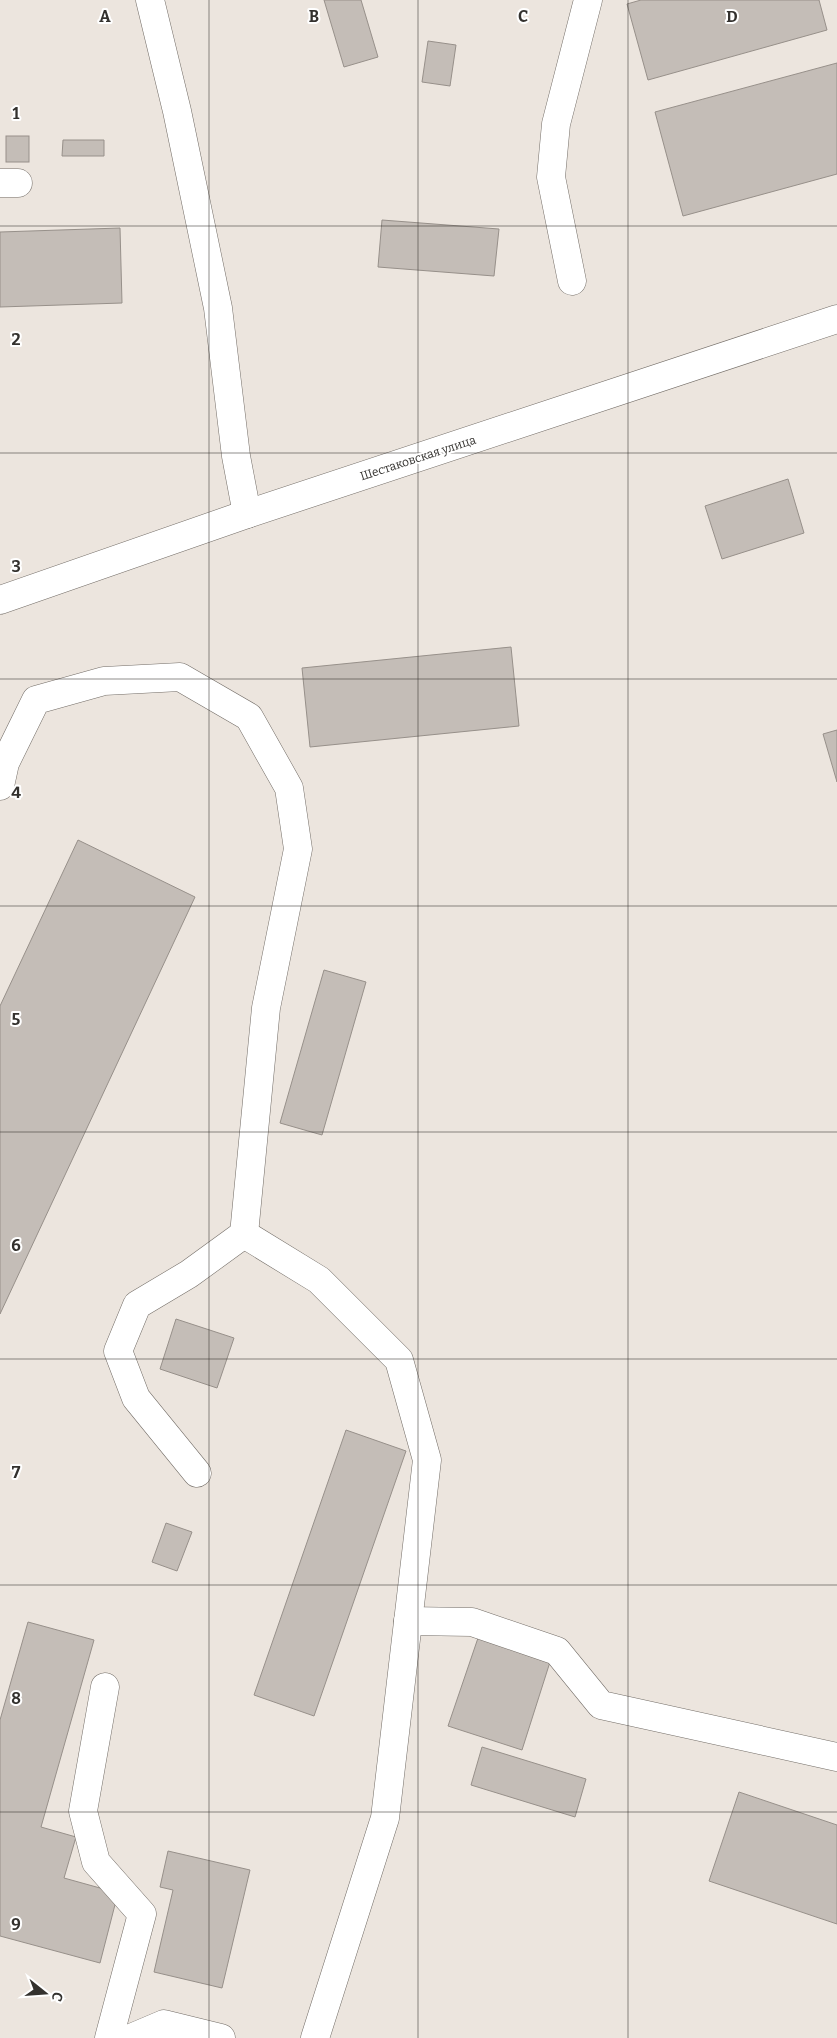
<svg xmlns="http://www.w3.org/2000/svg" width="837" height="2038" font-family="Bitter,serif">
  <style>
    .building { fill: #c4bdb7; stroke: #97908a }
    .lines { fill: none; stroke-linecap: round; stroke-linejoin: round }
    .minor-casing { stroke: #736d67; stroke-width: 29 }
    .major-casing { stroke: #736d67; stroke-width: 29 }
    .minor { stroke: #fff; stroke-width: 28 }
    .major { stroke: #fff; stroke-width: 28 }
    .grid { fill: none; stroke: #33312e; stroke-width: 1; stroke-opacity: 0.55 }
    .labels { text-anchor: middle; stroke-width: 4; stroke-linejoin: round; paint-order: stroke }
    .street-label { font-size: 12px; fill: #33312e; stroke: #fff }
    .grid-label { font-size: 16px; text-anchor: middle; font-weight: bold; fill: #33312e; stroke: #fff; stroke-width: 4; stroke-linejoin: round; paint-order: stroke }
  </style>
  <rect width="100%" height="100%" fill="#ece5de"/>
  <g class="building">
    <path d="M324 0H361L378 57 344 67Z"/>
    <path d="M641 0H819L827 30 648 80 627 4Z"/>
    <path d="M428 41 456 45 450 86 422 82Z"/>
    <path d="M837 63V174L683 216 655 112Z"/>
    <rect x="6" y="136" width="23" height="26"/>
    <path d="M63 140H104V156H62Z"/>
    <path d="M382 220 499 229 494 276 378 267Z"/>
    <path d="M120 228 122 303 0 307V232Z"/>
    <path d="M788 479 804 533 722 559 705 506Z"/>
    <path d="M511 647 519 726 310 747 302 668Z"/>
    <path d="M837 730V782L823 734Z"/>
    <path d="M78 840 195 897 0 1314V1006Z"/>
    <path d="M324 970 366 982 322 1135 280 1123Z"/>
    <path d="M176 1319 234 1338 217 1388 160 1369Z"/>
    <path d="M346 1430 406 1451 314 1716 254 1695Z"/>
    <path d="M166 1523 192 1532 177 1571 152 1562Z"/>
    <path d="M28 1622 94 1640 41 1827 76 1837 64 1878 118 1893 100 1963 0 1936V1720Z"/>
    <path d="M478 1638 550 1662 522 1750 448 1726Z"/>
    <path d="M482 1747 586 1779 575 1817 471 1785Z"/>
    <path d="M739 1792 837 1825V1924L709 1881Z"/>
    <path d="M168 1851 250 1870 222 1988 154 1972 173 1890 160 1887Z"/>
  </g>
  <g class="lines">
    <g class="minor-casing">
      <g id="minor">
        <path d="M150 0 177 111 218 308 236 456 247 514"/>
        <path d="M0 183H18"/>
        <path d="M572 281 551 177 556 124 588 0"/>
        <path d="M0 786 5 763 36 700 104 681 180 677 249 717 289 788 298 849 266 1008 244 1234 189 1274 137 1305 118 1351 136 1398 197 1473"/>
        <path d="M244 1234 319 1280 399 1360 427 1460 385 1818 315 2038"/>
        <path d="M408 1621 472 1622 557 1651 601 1705 837 1757"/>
        <path d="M105 1687 83 1811 96 1862 142 1914 109 2038"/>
        <path d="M131 2038 164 2024 221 2038"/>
      </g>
    </g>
    <g class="major-casing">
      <path id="major" d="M0 600 247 514 837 319"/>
    </g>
    <use href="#minor" class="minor"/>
    <use href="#major" class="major"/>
  </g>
  <path class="grid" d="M209 0V2038M418 0V2038M628 0V2038M0 226H837M0 453H837M0 679H837M0 906H837M0 1132H837M0 1359H837M0 1585H837M0 1812H837"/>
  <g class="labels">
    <g class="street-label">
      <text transform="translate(418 458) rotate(-18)" y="4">Шестаковская улица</text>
    </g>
  </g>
  <g class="grid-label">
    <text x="105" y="22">A</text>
    <text x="314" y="22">B</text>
    <text x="523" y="22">C</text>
    <text x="732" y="22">D</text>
    <text x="16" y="119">1</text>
    <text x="16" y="345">2</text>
    <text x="16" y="572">3</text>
    <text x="16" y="798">4</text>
    <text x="16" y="1025">5</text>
    <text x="16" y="1251">6</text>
    <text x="16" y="1478">7</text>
    <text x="16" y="1704">8</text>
    <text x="16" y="1930">9</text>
  </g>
  <g transform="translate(45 1993) rotate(107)" stroke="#ffffff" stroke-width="4" paint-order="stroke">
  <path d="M0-4L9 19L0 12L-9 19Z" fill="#33312e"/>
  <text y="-8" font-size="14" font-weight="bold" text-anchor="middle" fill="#33312e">С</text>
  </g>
</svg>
